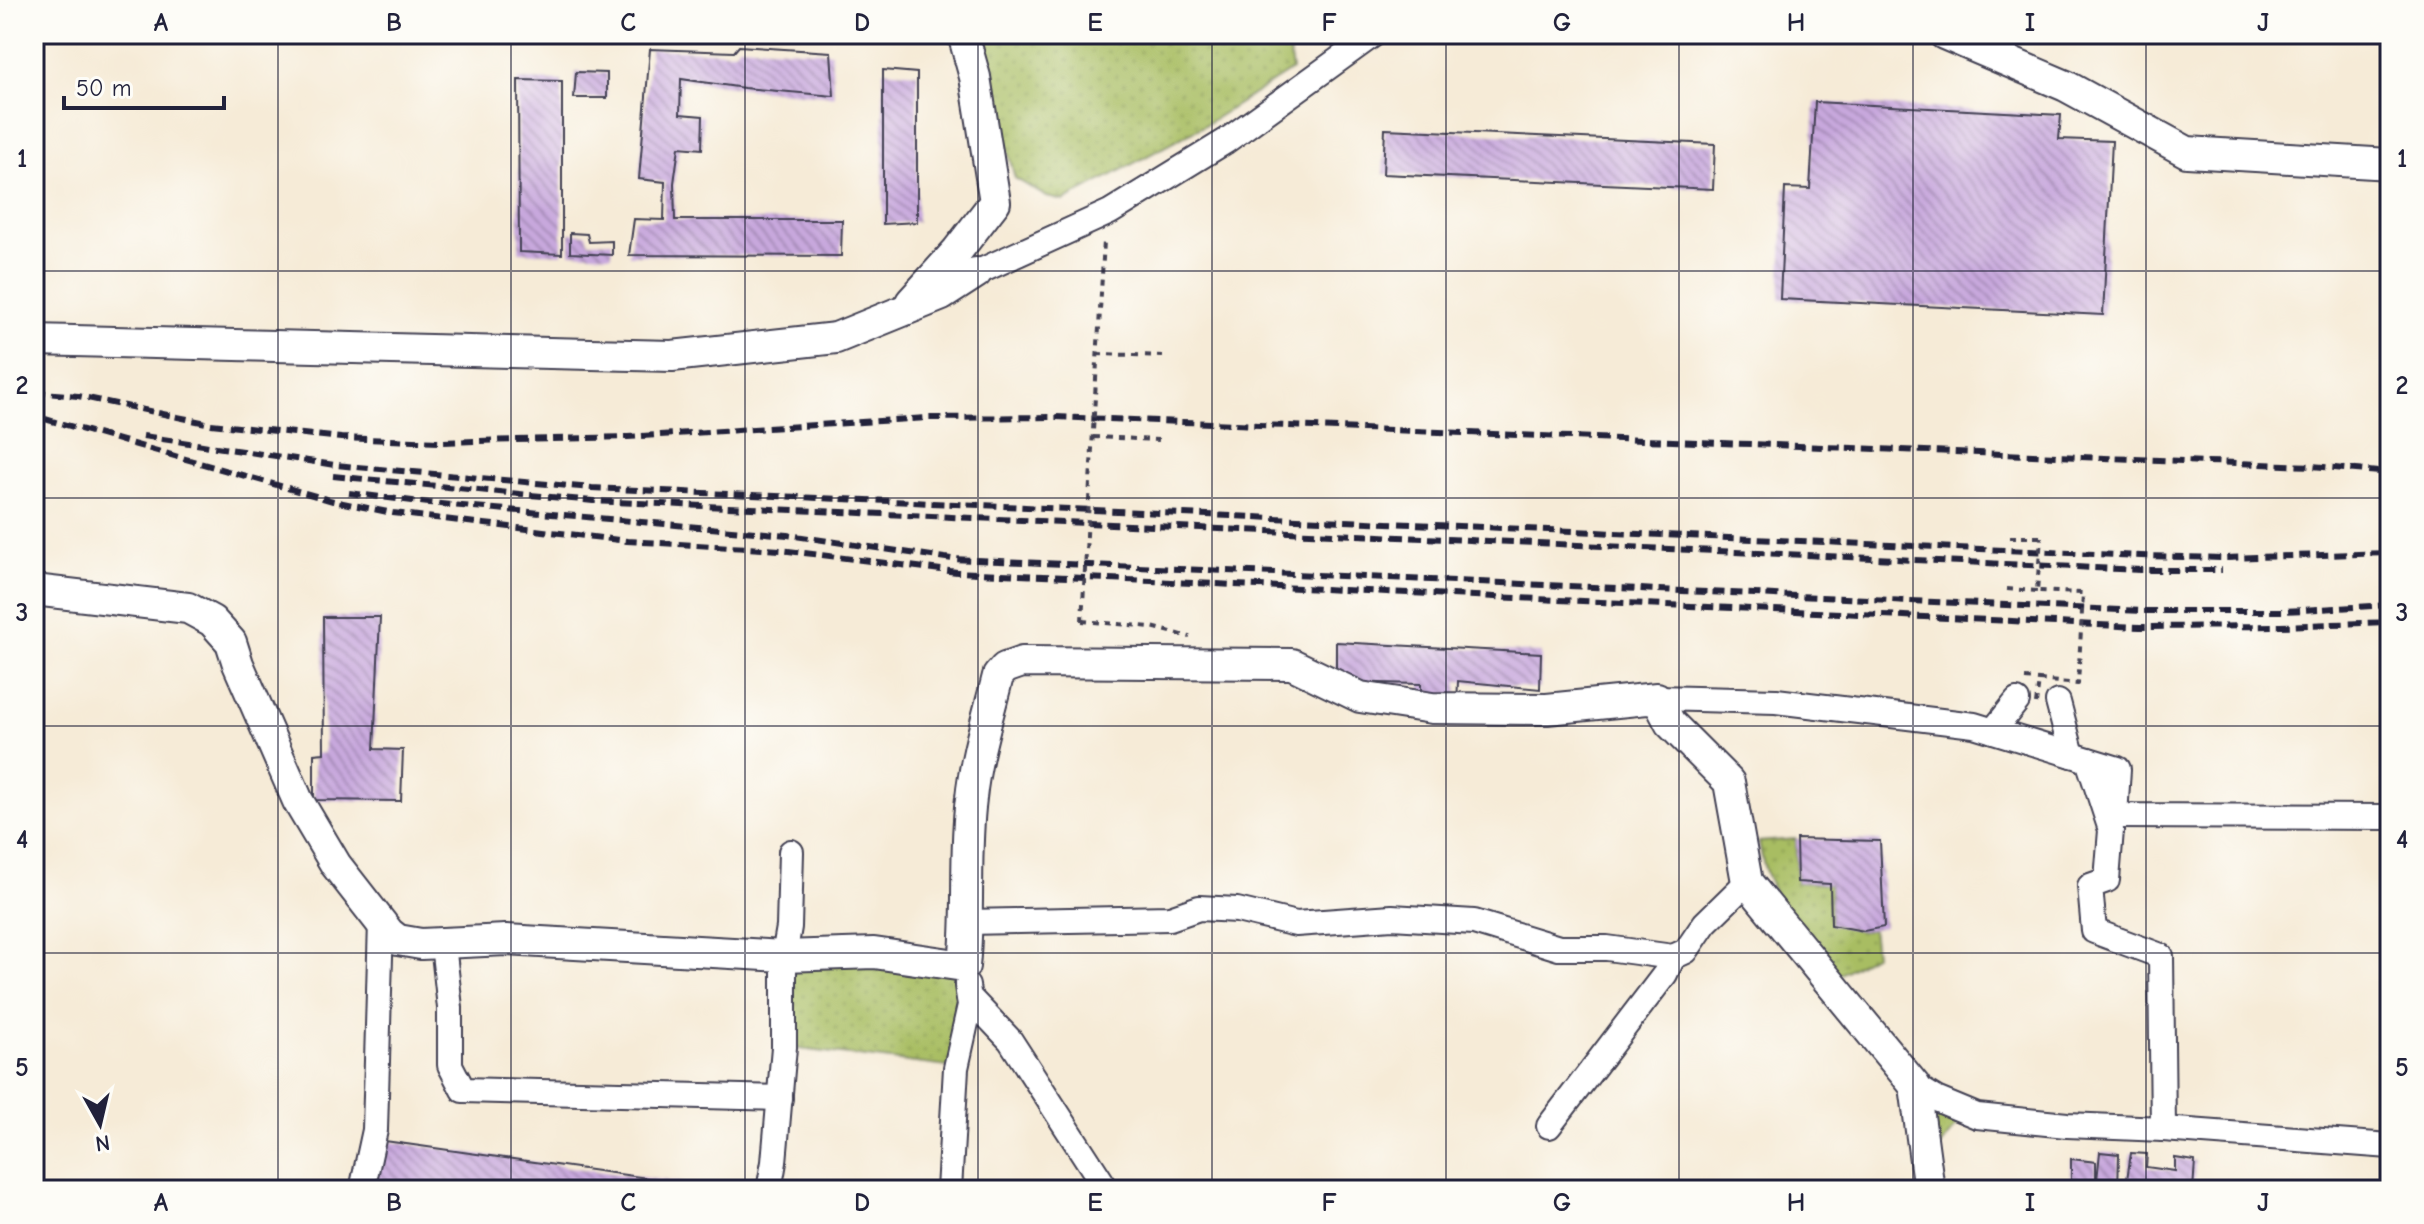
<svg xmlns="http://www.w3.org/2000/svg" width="2424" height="1224" font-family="'Comic Neue',sans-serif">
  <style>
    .grass { fill: #a8bd62; stroke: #65704e; stroke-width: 2 }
    .park { fill: url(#park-dots); stroke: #65704e; stroke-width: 2 }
    .building { fill: url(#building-back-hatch) }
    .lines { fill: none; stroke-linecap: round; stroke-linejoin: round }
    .minor-casing { stroke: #424052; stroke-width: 28 }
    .major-casing { stroke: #424052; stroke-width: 34 }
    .path { stroke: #424052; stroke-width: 4; stroke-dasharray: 6 6; stroke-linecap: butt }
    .minor { stroke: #fff; stroke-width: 24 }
    .major { stroke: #fff; stroke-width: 30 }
    .rail { stroke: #22223b; stroke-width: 6; stroke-dasharray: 12 6; stroke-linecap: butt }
    .path-bridge { stroke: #424052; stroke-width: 4; stroke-dasharray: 6 6; stroke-linecap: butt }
    .grid { fill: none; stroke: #22223b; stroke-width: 2; stroke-opacity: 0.55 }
    .neatline { fill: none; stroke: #22223b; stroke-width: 3 }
    .grid-label { font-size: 26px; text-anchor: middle; font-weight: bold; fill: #22223b }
  </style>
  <defs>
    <pattern id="park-dots" width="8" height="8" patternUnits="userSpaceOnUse" patternTransform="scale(2)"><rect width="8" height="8" fill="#a8bd62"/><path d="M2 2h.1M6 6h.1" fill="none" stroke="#90a256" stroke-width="1.8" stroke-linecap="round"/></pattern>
    <pattern id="building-back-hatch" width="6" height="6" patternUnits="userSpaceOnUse" patternTransform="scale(2)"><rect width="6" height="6" fill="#c8a8dd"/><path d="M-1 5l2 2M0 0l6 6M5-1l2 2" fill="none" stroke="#a288b4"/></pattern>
  </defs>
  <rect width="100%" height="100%" fill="#fdfcf7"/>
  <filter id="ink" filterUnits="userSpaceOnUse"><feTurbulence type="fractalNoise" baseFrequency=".0125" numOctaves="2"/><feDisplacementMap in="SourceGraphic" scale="16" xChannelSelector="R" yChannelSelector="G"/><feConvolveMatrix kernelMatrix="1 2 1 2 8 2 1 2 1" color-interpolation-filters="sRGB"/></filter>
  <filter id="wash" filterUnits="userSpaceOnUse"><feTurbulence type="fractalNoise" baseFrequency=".006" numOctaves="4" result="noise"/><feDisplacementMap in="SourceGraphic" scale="32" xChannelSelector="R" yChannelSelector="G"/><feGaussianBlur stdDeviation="1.8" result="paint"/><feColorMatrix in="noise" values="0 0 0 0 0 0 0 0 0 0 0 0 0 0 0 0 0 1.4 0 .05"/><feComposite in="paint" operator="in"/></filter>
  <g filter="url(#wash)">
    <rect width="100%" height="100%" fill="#f6ebd7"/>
    <path class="grass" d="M1926 1104 1964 1116 1937 1152Z"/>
    <g class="park">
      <path d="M976 34H1287L1292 70 1205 125 1064 201 1047 197 1015 178Z"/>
      <path d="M1796 839 1797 882 1830 884 1831 924 1864 931 1872 929 1875 954 1839 975C1800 930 1768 904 1759 842Z"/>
      <path d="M784 956 964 966 956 1068 784 1047Z"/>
    </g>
    <g id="blocks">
      <g class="building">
        <path d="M739 46 831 52 834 96 744 88 681 79 680 114 703 116 702 149 679 147 674 183 675 220H842L841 256 629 255 634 219 664 220 665 182 639 179 650 49 734 52Z"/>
        <path d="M883 70 917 73V222L883 224Z"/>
        <path d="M576 72 607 73V98H574Z"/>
        <path d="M518 80 562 81V254L519 252Z"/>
        <path d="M1815 102 2061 115 2059 139 2112 141 2103 315 1780 299 1785 188 1810 189Z"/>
        <path d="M1385 129 1715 144 1713 189 1383 174Z"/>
        <path d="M570 233 587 234 589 242 612 241V255L570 253Z"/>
        <path d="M323 617H380L374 749 403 750 401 801 314 800V754L324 753Z"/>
        <path d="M1336 642 1541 653 1540 689 1458 681 1457 705 1421 702V684L1336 682Z"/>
        <path d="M1796 839 1880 841 1884 927 1864 931 1831 925 1830 884 1797 882Z"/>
        <path d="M378 1140 718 1188 717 1190H370Z"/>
        <path d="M2100 1152 2119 1154 2118 1190H2096Z"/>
        <path d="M2131 1153 2147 1154 2146 1167 2175 1171V1158L2195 1161 2193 1190H2156L2126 1186Z"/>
        <path d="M2071 1159 2096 1162V1190H2071Z"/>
      </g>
    </g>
  </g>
  <g filter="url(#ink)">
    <use href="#blocks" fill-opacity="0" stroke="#424052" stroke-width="2"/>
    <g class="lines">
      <g class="minor-casing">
        <g id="minor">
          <path d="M976 273 1110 212 1226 141 1374 34"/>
          <path d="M1657 698 1776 701 1974 725 2118 769 2115 816 2390 817"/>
          <path d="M2058 702 2072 755"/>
          <path d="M1993 731 2017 701"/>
          <path d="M2088 760 2111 830 2107 880 2090 886 2094 931 2161 956 2163 1129"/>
          <path d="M968 922 1170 918 1199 908 1237 910 1296 924 1392 917 1474 922 1559 948H1607L1673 957 1686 951 1705 923 1747 882"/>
          <path d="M443 944 450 1008V1065L463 1090 780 1098"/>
          <path d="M969 997 1010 1040 1107 1190"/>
          <path d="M1915 1086 1936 1099 1977 1116 2067 1125 2163 1129 2390 1146"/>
          <path d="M1549 1126 1665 974 1673 957"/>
          <path d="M362 1190 375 1130 381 922"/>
          <path d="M769 1190 774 1162 784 1047V956L789 927 791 852"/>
          <path d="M949 1190 956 1068 970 1005 967 986"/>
        </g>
      </g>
      <g class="major-casing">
        <g id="major">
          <path d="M1944 34 2066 86 2187 152 2390 164"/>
          <path d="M911 302 957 251 995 202 975 77 963 34"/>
          <path d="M34 340 672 356 836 338 942 295 976 273"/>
          <path d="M34 590 188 608 212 621 231 642 238 664 298 801 336 865 389 933 398 940 421 944 506 940 784 956 874 953 964 966C970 910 964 854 971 798 975 758 988 716 998 676L1005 668 1022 662 1292 664 1360 697 1432 708 1547 709 1657 698 1670 723 1729 782 1747 882 1915 1086 1929 1190"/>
        </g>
      </g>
      <g class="path">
        <path d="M987 39 1002 34"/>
        <path d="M1097 354 1167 356"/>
        <path d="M1093 437 1160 440"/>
        <path d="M2010 537H2041"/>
        <path d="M2007 589 2037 591"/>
        <path d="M1082 621 1152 627 1190 637"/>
        <path d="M2025 679 2039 680"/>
      </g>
      <use href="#minor" class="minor"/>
      <use href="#major" class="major"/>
      <g class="rail">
        <path d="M34 392 78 396 211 424 341 438 440 442 628 437 926 418 1056 417 2312 466 2390 473"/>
        <path d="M45 419 333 501 393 513 627 541 781 550 957 572 2140 627 2280 626 2390 622"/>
        <path d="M143 436 335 465 592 488 2141 556 2225 558 2390 553"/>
        <path d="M333 476 593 501 2141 570H2222"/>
        <path d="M349 493 429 503 788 535 952 559 2141 611H2285L2390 605"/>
      </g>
      <g class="path-bridge">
        <path d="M1082 621 1104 241"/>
        <path d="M2036 704 2039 680 2078 684 2083 593 2037 591 2041 537"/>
      </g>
    </g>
  </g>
  <path class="grid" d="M278 34V1190M511 34V1190M745 34V1190M978 34V1190M1212 34V1190M1446 34V1190M1679 34V1190M1913 34V1190M2146 34V1190M34 271H2390M34 498H2390M34 726H2390M34 953H2390"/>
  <rect width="2424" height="1224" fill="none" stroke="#fdfcf7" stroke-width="88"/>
  <g transform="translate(100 1124) rotate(172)" stroke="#fdfcf7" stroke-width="6" paint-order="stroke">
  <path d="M0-6L14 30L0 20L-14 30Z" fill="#22223b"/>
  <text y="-12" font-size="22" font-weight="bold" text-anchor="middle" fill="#22223b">N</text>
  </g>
  <path d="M64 96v12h160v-12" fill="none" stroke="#22223b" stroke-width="4"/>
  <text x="76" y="96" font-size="24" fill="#22223b" stroke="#fdfcf7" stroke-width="6" paint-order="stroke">50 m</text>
  <rect x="44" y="44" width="2336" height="1136" class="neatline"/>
  <g class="grid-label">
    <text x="161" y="31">A</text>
    <text x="394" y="31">B</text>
    <text x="628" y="31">C</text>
    <text x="862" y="31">D</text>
    <text x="1095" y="31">E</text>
    <text x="1329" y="31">F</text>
    <text x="1562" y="31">G</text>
    <text x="1796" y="31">H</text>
    <text x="2030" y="31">I</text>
    <text x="2263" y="31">J</text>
    <text x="22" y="167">1</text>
    <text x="2402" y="167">1</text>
    <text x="22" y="394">2</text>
    <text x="2402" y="394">2</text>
    <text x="22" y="621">3</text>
    <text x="2402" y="621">3</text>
    <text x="22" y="848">4</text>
    <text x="2402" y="848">4</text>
    <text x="22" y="1076">5</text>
    <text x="2402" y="1076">5</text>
    <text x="161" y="1211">A</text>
    <text x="394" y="1211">B</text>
    <text x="628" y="1211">C</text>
    <text x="862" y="1211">D</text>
    <text x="1095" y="1211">E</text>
    <text x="1329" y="1211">F</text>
    <text x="1562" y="1211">G</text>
    <text x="1796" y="1211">H</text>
    <text x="2030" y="1211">I</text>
    <text x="2263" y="1211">J</text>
  </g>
</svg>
